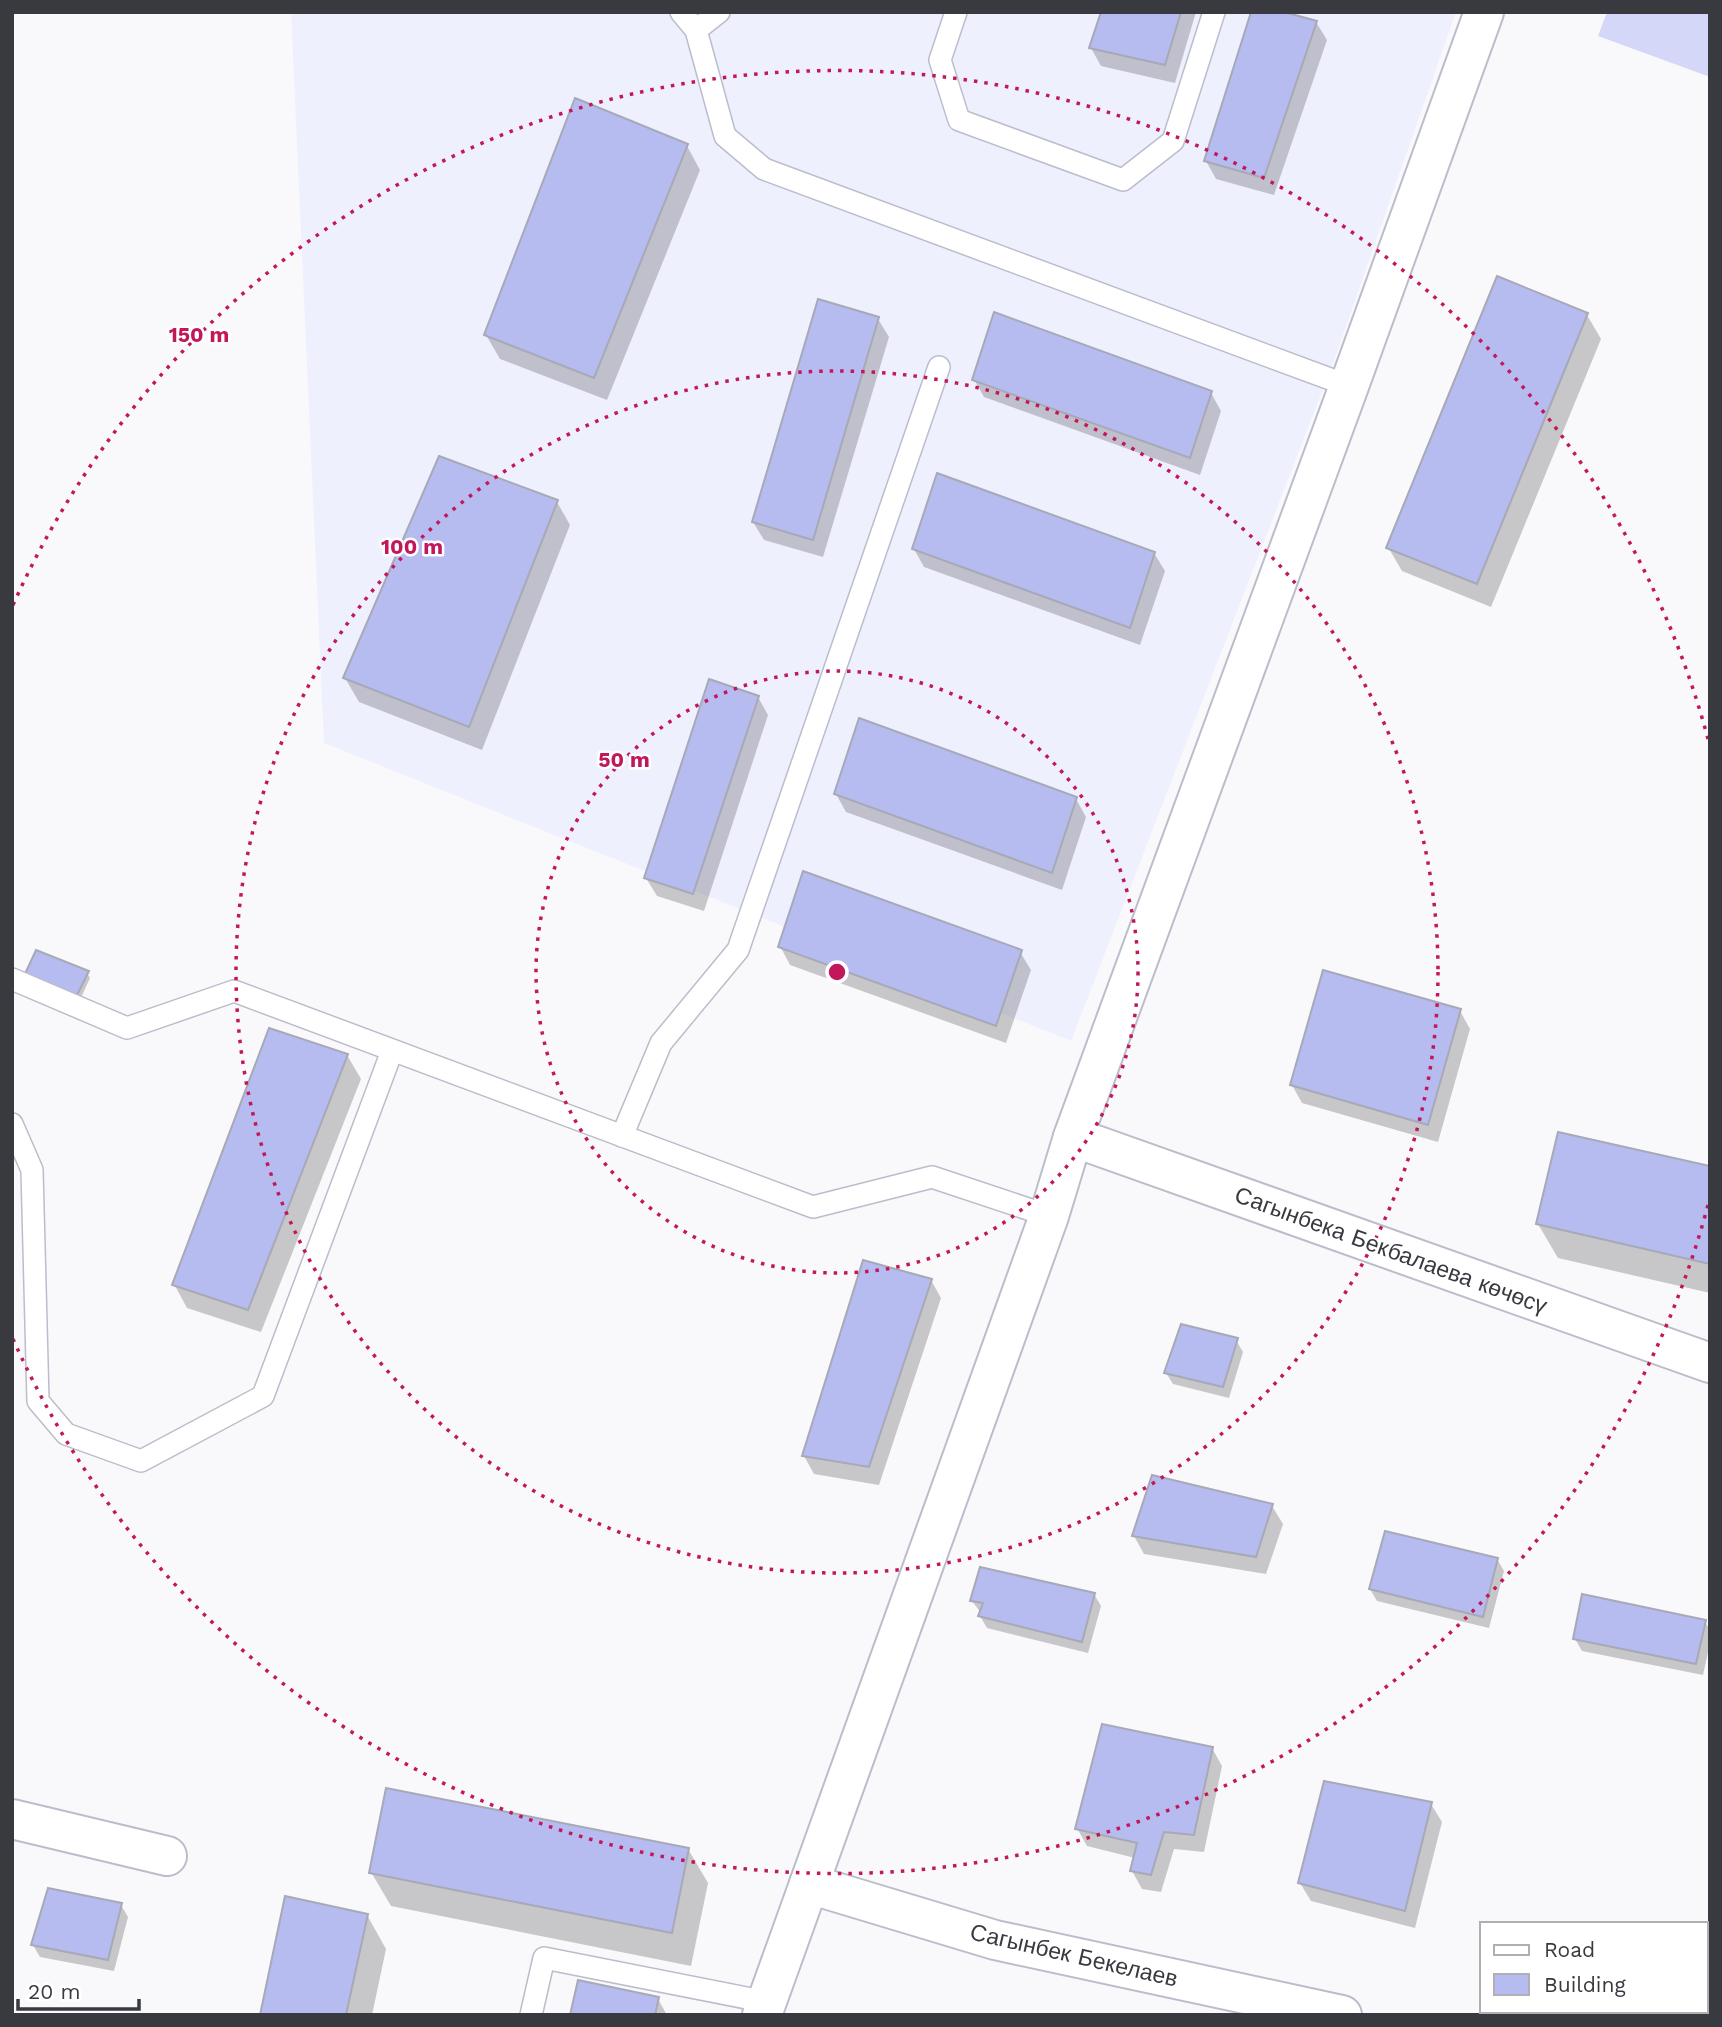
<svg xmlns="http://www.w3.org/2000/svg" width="1722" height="2027" font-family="'Work Sans',sans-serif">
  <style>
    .built { fill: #eff0fe }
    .green { fill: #d4d7f7 }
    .shadow { fill: #0003 }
    .building { fill: #b6bbf0; stroke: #a7a9b7; stroke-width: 2 }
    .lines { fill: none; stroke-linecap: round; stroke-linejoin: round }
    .lane-casing { stroke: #bbbdcc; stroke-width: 24 }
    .street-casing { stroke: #bbbdcc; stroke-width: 42 }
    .lane { stroke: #fff; stroke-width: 21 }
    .street { stroke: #fff; stroke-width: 38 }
    .ring { fill: none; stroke: #c2185b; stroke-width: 3.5; stroke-dasharray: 3.5 7 }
    .labels { text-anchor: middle; stroke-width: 5; stroke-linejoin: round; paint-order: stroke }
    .street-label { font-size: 23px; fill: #393a40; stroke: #fff }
    .centre { fill: #c2185b; stroke: #fff; stroke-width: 3.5 }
    .ring-label { font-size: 21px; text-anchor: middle; font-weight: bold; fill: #c2185b; stroke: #fff; stroke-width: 5; stroke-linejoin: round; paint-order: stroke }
  </style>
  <rect width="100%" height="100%" fill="#f9f9fc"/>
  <path class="built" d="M291 12H1456L1335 358 1071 1041 324 743Z"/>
  <path class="green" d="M1607 12H1710V77L1598 36Z"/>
  <g class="shadow">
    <path d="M1103 12H1196L1175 83 1101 66 1091 48Z"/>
    <path d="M1316 22 1327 40 1274 195 1216 179 1206 161Z"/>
    <path d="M687 146 700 170 607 400 500 359 486 335Z"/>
    <path d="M1587 315 1601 339 1491 607 1402 571 1388 547Z"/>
    <path d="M878 319 889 337 823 557 764 540 753 522Z"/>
    <path d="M974 379 1211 393 1221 411 1200 475 984 397Z"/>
    <path d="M557 502 570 525 482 750 359 702 345 678Z"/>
    <path d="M914 549 1154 553 1165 571 1140 645 924 567Z"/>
    <path d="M758 697 768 715 704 911 657 896 646 878Z"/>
    <path d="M836 794 1076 799 1086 817 1062 890 846 812Z"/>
    <path d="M780 946 1020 952 1031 970 1006 1043 790 965Z"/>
    <path d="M87 973 90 978 79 1002 29 982Z"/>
    <path d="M1460 1011 1470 1029 1438 1142 1302 1103 1292 1085Z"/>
    <path d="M347 1055 361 1079 261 1332 187 1308 174 1284Z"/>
    <path d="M1710 1168V1293L1558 1258 1538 1224Z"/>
    <path d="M931 1280 941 1298 879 1485 814 1474 804 1456Z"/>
    <path d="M1236 1340 1243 1352 1229 1398 1173 1384 1166 1373Z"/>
    <path d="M1272 1506 1283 1524 1266 1574 1144 1554 1134 1536Z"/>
    <path d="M1497 1559 1504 1571 1489 1628 1377 1601 1370 1589Z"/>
    <path d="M1094 1594 1101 1606 1088 1653 987 1628 980 1616 981 1613 972 1601Z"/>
    <path d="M1705 1622 1710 1630V1643L1703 1675 1582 1651 1575 1639Z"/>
    <path d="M1212 1748 1222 1766 1204 1852 1174 1849 1161 1892 1142 1889 1132 1871 1135 1858 1087 1846 1077 1828Z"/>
    <path d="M1431 1804 1442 1822 1415 1928 1311 1901 1300 1883Z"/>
    <path d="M688 1849 708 1883 691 1966 391 1906 371 1872Z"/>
    <path d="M121 1905 128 1917 114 1971 40 1957 33 1945Z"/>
    <path d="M367 1915 386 1949 372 2015H262Z"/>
    <path d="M658 1999 667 2015H572Z"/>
  </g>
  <g class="building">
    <path d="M1101 12H1181L1165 65 1089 48Z"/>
    <path d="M1251 12H1284L1317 21 1264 178 1204 161Z"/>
    <path d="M575 98 688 144 594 378 484 335Z"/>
    <path d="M1497 276 1588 313 1477 584 1386 548Z"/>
    <path d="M818 299 879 317 813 540 752 522Z"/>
    <path d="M994 312 1212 391 1190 458 972 380Z"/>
    <path d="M439 456 558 500 469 727 343 678Z"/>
    <path d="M937 473 1155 552 1130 628 912 549Z"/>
    <path d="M709 679 759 696 693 894 644 878Z"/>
    <path d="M859 718 1077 797 1052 873 834 794Z"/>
    <path d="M803 871 1022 950 996 1026 778 947Z"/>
    <path d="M36 950 89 971 76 997 24 976Z"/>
    <path d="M1323 970 1461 1009 1428 1125 1290 1085Z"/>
    <path d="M269 1028 348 1054 248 1310 172 1285Z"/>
    <path d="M1558 1132 1710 1166V1264L1536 1224Z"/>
    <path d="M863 1260 932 1279 869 1467 802 1456Z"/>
    <path d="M1181 1324 1238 1338 1223 1387 1164 1373Z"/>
    <path d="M1152 1475 1273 1504 1256 1557 1132 1536Z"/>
    <path d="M1385 1531 1498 1558 1483 1617 1369 1589Z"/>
    <path d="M980 1567 1095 1593 1082 1642 978 1616 983 1603 970 1601Z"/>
    <path d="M1582 1594 1706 1620 1696 1664 1573 1639Z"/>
    <path d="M1102 1724 1213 1747 1194 1835 1164 1832 1151 1875 1130 1871 1137 1843 1075 1829Z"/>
    <path d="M1324 1781 1432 1802 1405 1911 1298 1883Z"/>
    <path d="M386 1788 689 1848 672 1933 369 1873Z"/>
    <path d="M48 1888 122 1903 108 1960 31 1945Z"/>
    <path d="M285 1896 368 1914 346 2015H260Z"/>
    <path d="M578 1980 659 1997 655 2015H570Z"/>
  </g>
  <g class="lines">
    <g class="lane-casing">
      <g id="lane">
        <path d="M681 12 696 30 725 136 764 169 1349 386"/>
        <path d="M956 12 940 60 959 120 1123 180 1173 141 1214 12"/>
        <path d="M696 30 719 12"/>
        <path d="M12 979 127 1028 234 991 813 1207 932 1177 1049 1216"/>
        <path d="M12 1124 32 1170 38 1401 66 1434 141 1461 263 1396 392 1051"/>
        <path d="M622 1136 661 1043 738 950 939 367"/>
        <path d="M531 2015 544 1958 767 2002"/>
      </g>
    </g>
    <g class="street-casing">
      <g id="street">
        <path d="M1073 1137 1710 1363"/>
        <path d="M12 1819 167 1856"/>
        <path d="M809 1884 995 1940 1342 2015"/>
        <path d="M762 2015 1049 1216 1073 1137 1349 386 1484 12"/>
      </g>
    </g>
    <use href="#lane" class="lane"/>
    <use href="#street" class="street"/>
  </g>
  <g class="ring">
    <circle cx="837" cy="972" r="301"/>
    <circle cx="837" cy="972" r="601"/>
    <path d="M1708 1205A902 902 0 0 1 13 1339M13 605A902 902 0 0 1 1708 739"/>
  </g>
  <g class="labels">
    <g class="street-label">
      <text transform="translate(1391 1250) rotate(20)" y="8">Сагынбека Бекбалаева көчөсү</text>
      <text transform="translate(1074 1955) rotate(13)" y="8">Сагынбек Бекелаев</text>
    </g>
  </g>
  <circle cx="837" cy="972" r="10" class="centre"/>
  <g class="ring-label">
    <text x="199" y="342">150 m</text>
    <text x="412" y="554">100 m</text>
    <text x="624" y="767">50 m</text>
  </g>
  <rect width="1722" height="2027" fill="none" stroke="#393a40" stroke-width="28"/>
  <rect x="1480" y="1922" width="228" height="91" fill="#ffffff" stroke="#b0b0b3" stroke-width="2"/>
  <rect x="1494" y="1945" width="35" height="10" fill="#ffffff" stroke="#b0b0b3" stroke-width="2"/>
  <text x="1544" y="1957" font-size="21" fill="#393a40">Road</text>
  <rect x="1494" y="1974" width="35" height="21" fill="#b6bbf0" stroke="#b0b0b3" stroke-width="2"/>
  <text x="1544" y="1992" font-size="21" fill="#393a40">Building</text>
  <path d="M18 1999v10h121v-10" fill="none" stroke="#393a40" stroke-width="3.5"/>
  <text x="28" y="1999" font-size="21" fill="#393a40" stroke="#ffffff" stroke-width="5" paint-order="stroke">20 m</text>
</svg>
